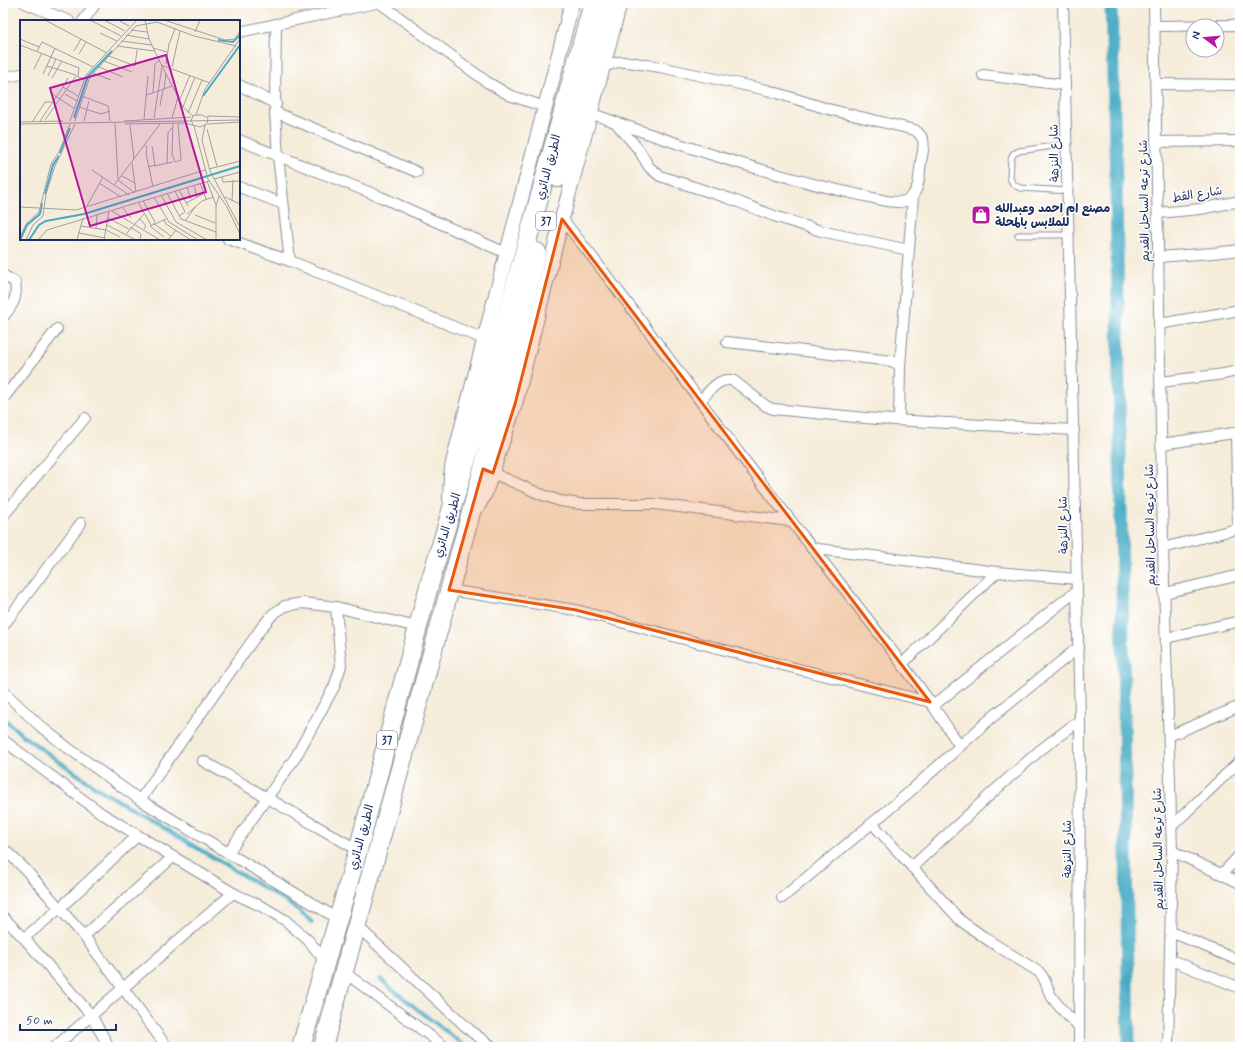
<svg xmlns="http://www.w3.org/2000/svg" width="1243" height="1050" font-family="Mynerve,'Playpen Sans Arabic',sans-serif">
  <style>
    .lines { fill: none; stroke-linecap: round; stroke-linejoin: round }
    .stream { stroke: #45aac5; stroke-width: 4 }
    .canal { stroke: #45aac5; stroke-width: 13 }
    .lane-casing { stroke: #888e9c; stroke-width: 7 }
    .street-casing { stroke: #888e9c; stroke-width: 12 }
    .secondary-casing { stroke: #888e9c; stroke-width: 16 }
    .highway-casing { stroke: #888e9c; stroke-width: 20 }
    .lane { stroke: #fff; stroke-width: 5 }
    .street { stroke: #fff; stroke-width: 10 }
    .secondary { stroke: #fff; stroke-width: 14 }
    .highway { stroke: #fff; stroke-width: 18 }
    .marked { fill: #e8590c; fill-opacity: 0.2; stroke: #e8590c; stroke-width: 3; stroke-linejoin: round }
    .labels { text-anchor: middle; stroke-width: 3; stroke-linejoin: round; paint-order: stroke }
    .shield { fill: #fff; stroke: #5f6d8e; stroke-width: 1 }
    .shield-label { font-size: 11px; font-weight: bold; fill: #1b2f5e }
    .street-label { font-size: 12px; fill: #1b2f5e; stroke: #fff }
    .poi-label { font-size: 12px; font-weight: bold; fill: #1b2f5e; stroke: #fff; text-anchor: start }
    .inset-river { fill: none; stroke: #45aac5; stroke-width: 2 }
    .inset-road { fill: none; stroke: #9ea0a8; stroke-width: 1 }
    .view { fill: #b5179e; fill-opacity: 0.15; stroke: #b5179e; stroke-width: 2 }
    .inset-edge { fill: none; stroke: #1b2f5e; stroke-width: 2 }
  </style>
  <rect width="100%" height="100%" fill="#fff"/>
  <filter id="ink" filterUnits="userSpaceOnUse"><feTurbulence type="fractalNoise" baseFrequency=".025" numOctaves="2"/><feDisplacementMap in="SourceGraphic" scale="8" xChannelSelector="R" yChannelSelector="G"/><feConvolveMatrix kernelMatrix="1 2 1 2 8 2 1 2 1" color-interpolation-filters="sRGB"/></filter>
  <filter id="wash" filterUnits="userSpaceOnUse"><feTurbulence type="fractalNoise" baseFrequency=".012" numOctaves="4" result="noise"/><feDisplacementMap in="SourceGraphic" scale="16" xChannelSelector="R" yChannelSelector="G"/><feGaussianBlur stdDeviation="0.9" result="paint"/><feColorMatrix in="noise" values="0 0 0 0 0 0 0 0 0 0 0 0 0 0 0 0 0 1.4 0 .05"/><feComposite in="paint" operator="in"/></filter>
  <g filter="url(#wash)">
    <rect width="100%" height="100%" fill="#f5ecd9"/>
    <g class="lines">
      <g class="stream">
        <path d="M3 718 22 735 94 786 287 902 312 922"/>
        <path d="M380 979 417 1009 466 1047"/>
      </g>
      <path class="canal" d="M1111 3 1116 181 1129 1047"/>
    </g>
  </g>
  <g filter="url(#ink)">
    <g class="lines">
      <g class="lane-casing">
        <g id="lane">
          <path d="M1067 144 1019 151 1013 154 1011 160 1010 178 1013 184 1020 188 1068 191"/>
          <path d="M1018 235H1069"/>
        </g>
      </g>
      <g class="street-casing">
        <g id="street">
          <path d="M25 3 69 21"/>
          <path d="M380 3 487 82 509 95 545 107"/>
          <path d="M1063 3 1080 720 1079 1047"/>
          <path d="M1154 3 1163 548 1172 851 1168 1047"/>
          <path d="M83 21 96 3"/>
          <path d="M276 24 275 112 278 156 290 261"/>
          <path d="M1155 26 1240 25"/>
          <path d="M239 32 376 3"/>
          <path d="M983 75 1065 85"/>
          <path d="M3 78 21 74"/>
          <path d="M1156 84 1240 85"/>
          <path d="M239 85 276 104"/>
          <path d="M275 112 417 172"/>
          <path d="M590 113C678 145 768 175 860 195 872 197 896 206 907 200 920 193 919 175 921 162 923 148 928 140 915 130L828 109 767 90 660 67 629 62H618L603 67"/>
          <path d="M617 124 639 150 649 167 660 176 731 199 774 216 821 231 909 250"/>
          <path d="M239 140 381 197 506 253"/>
          <path d="M1156 142 1240 141"/>
          <path d="M239 187 283 204"/>
          <path d="M1158 213 1200 209 1240 201"/>
          <path d="M562 219C625 296 682 378 742 457 805 541 872 621 933 706"/>
          <path d="M228 239 290 261 484 339"/>
          <path d="M1158 257 1213 253 1240 250"/>
          <path d="M3 275 15 282C18 298 13 305 3 317"/>
          <path d="M1159 324 1240 310"/>
          <path d="M727 342 892 361 900 366V368L899 420"/>
          <path d="M900 366 913 196"/>
          <path d="M1161 382 1224 374 1240 370"/>
          <path d="M3 399 57 329"/>
          <path d="M700 401C710 391 719 376 734 381L766 406 773 409 876 419 1074 430"/>
          <path d="M1236 433 1238 528"/>
          <path d="M1162 444 1240 432"/>
          <path d="M486 470 540 494 560 501 580 504H655L790 521"/>
          <path d="M3 516 85 418"/>
          <path d="M811 548 997 572 1077 579"/>
          <path d="M1163 548 1240 528"/>
          <path d="M449 590 576 610 751 657 930 702"/>
          <path d="M1165 593 1240 575"/>
          <path d="M3 626 81 523"/>
          <path d="M1166 638 1240 621"/>
          <path d="M902 664 997 572"/>
          <path d="M3 691 40 726 68 748 140 800 338 919"/>
          <path d="M1169 736 1240 706"/>
          <path d="M3 740 101 813 233 893 263 907 285 920 308 940 326 962"/>
          <path d="M960 746 933 706 1066 599 1077 591"/>
          <path d="M203 761 358 850"/>
          <path d="M140 800 262 627 273 614 285 606 303 603 336 607 417 627"/>
          <path d="M872 823 961 921 991 942 1039 972C1046 979 1046 986 1050 994 1057 1006 1069 1017 1079 1027"/>
          <path d="M1171 827 1240 761"/>
          <path d="M3 848 25 869 84 936 167 1047"/>
          <path d="M1172 851 1240 883"/>
          <path d="M228 853 295 758 334 687 341 666 336 607"/>
          <path d="M912 867 993 792 1039 751 1080 720"/>
          <path d="M1222 874 1240 855"/>
          <path d="M782 898 906 795 990 719 1079 647"/>
          <path d="M3 917 24 938 59 909 137 836"/>
          <path d="M357 926 473 1033 493 1047"/>
          <path d="M1171 932 1240 961"/>
          <path d="M84 936 173 857"/>
          <path d="M24 938 91 1015 109 1047"/>
          <path d="M1171 960 1240 988"/>
          <path d="M344 972 445 1047"/>
          <path d="M56 1046 233 893"/>
        </g>
      </g>
      <g class="secondary-casing">
        <g id="secondary">
          <path d="M450 499 451 475 453 463C491 309 533 157 572 3"/>
          <path d="M478 506 485 493 515 404 562 219 620 3"/>
        </g>
      </g>
      <g class="highway-casing">
        <g id="highway">
          <path d="M558 178 606 3"/>
          <path d="M301 1047 358 850 430 582 474 434 593 3"/>
          <path d="M323 1047 483 469 537 252"/>
        </g>
      </g>
      <use href="#lane" class="lane"/>
      <use href="#street" class="street"/>
      <use href="#secondary" class="secondary"/>
      <use href="#highway" class="highway"/>
    </g>
  </g>
  <path class="marked" d="M562 219 930 702 576 610 449 590 483 469 493 473 515 404Z"/>
  <defs>
    <g id="shop-square" transform="scale(1)"><rect x="-9" y="-9" width="18" height="18" rx="4" fill="#b5179e" stroke="#fff"/><path d="M-5-2.5h2.3a2.7 3.5 0 0 1 5.4 0H5L5.5 6h-11ZM-1.5-2.5h3a1.5 2.3 0 0 0-3 0Z" fill="#fff"/></g>
  </defs>
  <g fill-rule="evenodd">
    <use href="#shop-square" x="981" y="215"/>
  </g>
  <g class="labels">
    <g class="shield">
      <rect x="536" y="212" width="20" height="18" rx="3"/>
      <rect x="377" y="731" width="20" height="18" rx="3"/>
    </g>
    <g class="shield-label">
      <text x="546" y="225">37</text>
      <text x="387" y="744">37</text>
    </g>
    <g class="street-label">
      <text transform="translate(1054 153) rotate(-91)" y="4">شارع النزهة</text>
      <text transform="translate(548 167) rotate(-75)" y="4">الطريق الدائري</text>
      <text transform="translate(1197 194) rotate(-9)" y="4">شارع القط</text>
      <text transform="translate(1144 201) rotate(-91)" y="4">شارع ترعه الساحل القديم</text>
      <text transform="translate(447 525) rotate(-73)" y="4">الطريق الدائري</text>
      <text transform="translate(1063 525) rotate(-91)" y="4">شارع النزهة</text>
      <text transform="translate(1150 525) rotate(-91)" y="4">شارع ترعه الساحل القديم</text>
      <text transform="translate(361 837) rotate(-75)" y="4">الطريق الدائري</text>
      <text transform="translate(1067 849) rotate(-90)" y="4">شارع النزهة</text>
      <text transform="translate(1158 849) rotate(-91)" y="4">شارع ترعه الساحل القديم</text>
    </g>
    <g class="poi-label">
      <text x="995" y="212">مصنع ام احمد وعبدالله<tspan x="995" dy="14">للملابس بالمحلة</tspan></text>
    </g>
  </g>
  <g transform="translate(20 20)">
    <rect width="220" height="220" fill="#f5ecd9"/>
    <path class="inset-river" d="M198 20 213 22 220 15M183 76 220 25M54 98 68 56 92 31M40 133 50 108M25 174 33 145 39 136M0 220 7 205 20 194 22 183M9 220 19 205 26 201 64 194 220 146"/>
    <path class="inset-road" d="M25 0 87 33M70 0 101 16M84 0 105 11M98 0 109 6M125 0 129 19 139 40 163 87 173 96M144 0 205 20 215 19 220 11M111 10 127 12M175 12 180 0M80 13 97 21M106 15 129 19M0 19 19 27M101 21 132 25M0 25 59 48 58 56M97 26 134 31M133 28 147 32M17 31 22 22 73 47M54 31 61 19M59 34 66 22M89 36 115 46 117 30M84 41 112 52M146 44 149 24 155 9M141 45 190 63M27 46 56 55M79 47 103 57M152 47 160 11M14 49 22 33M73 53 91 60M23 54 35 28M28 56 36 39M32 58 42 41M48 58 43 67 58 76M144 69 146 54M133 73 135 44 139 40M32 74 55 89M45 74 57 81M127 75 152 66M62 76 88 86 90 101M160 79 170 55M140 86 143 69M59 87 81 94 90 91M163 87 175 57M168 93 182 60M176 95 185 69 220 19M187 96 220 97M134 98 142 47M152 98 158 77M124 99 128 56M25 100 56 56 64 59M13 101 25 82H32M20 101 43 67M50 101 66 55 117 0M55 101 70 57 116 6 137 2 174 16 216 26M64 101 69 81M104 101 171 97M0 102 43 101M95 103 98 159M0 104 220 100M105 104 165 103 180 107 187 104 188 98 182 95H174L171 100 173 105M153 104 152 134 155 142 161 140 158 104M188 104 220 102M110 105 114 139M185 105 182 120 190 151 220 207M174 106 188 159 207 187 220 214M187 109 197 146M124 125 127 127 126 133 133 167M112 143 116 172M147 143 148 113 152 108M134 146 153 142M128 147 135 145 132 126M189 149 220 141M72 150 109 175M102 156 115 163M202 157 203 162 220 161M194 159 220 152M98 160 140 104M187 161 196 185M79 163 101 177M180 163 186 179M94 165 98 160 115 173M174 165 177 177M167 167 171 179M159 170 168 186M155 171 165 192 159 196M147 173 161 199 196 212M141 175 156 202 187 220M134 177 149 202 178 220M205 177 220 184M123 181 135 202M212 181 213 160M118 182 131 205M166 183 183 174M67 186 83 157M0 187 56 190 185 150M102 187 111 198M92 191 140 220M167 194 182 181 193 177M175 195 195 203M88 198 109 209M119 198 126 206 124 209M144 200 146 204 171 220M165 201 176 186M133 203 151 216M87 205 116 220M61 206 86 210 100 217M110 207 121 214 120 220M76 209 77 195M59 213 85 218M106 214 124 194M0 217 6 204 19 192 31 144 39 132 50 104M144 217 130 206 146 199M6 220 13 205 23 196 26 174 35 146 55 104M18 220 27 210 189 161M57 220 63 198M84 220 89 191M148 220 156 210M196 220V186L199 176"/>
    <path class="view" d="M146 35 186 172 70 206 30 68Z"/>
    <rect width="220" height="220" class="inset-edge"/>
  </g>
  <rect width="1243" height="1050" fill="none" stroke="#fff" stroke-width="16"/>
  <g transform="translate(1205 38) rotate(286)"><circle r="19" fill="#ffffff" stroke="#a4acbf"/>
  <path d="M0-3L7 15L0 10L-7 15Z" fill="#b5179e"/>
  <text y="-6" font-size="11" font-weight="bold" text-anchor="middle" fill="#1b2f5e">N</text>
  </g>
  <path d="M20 1024v6h96v-6" fill="none" stroke="#1b2f5e" stroke-width="2"/>
  <text x="26" y="1024" font-size="12" fill="#1b2f5e" stroke="#ffffff" stroke-width="3" paint-order="stroke">50 m</text>
</svg>
